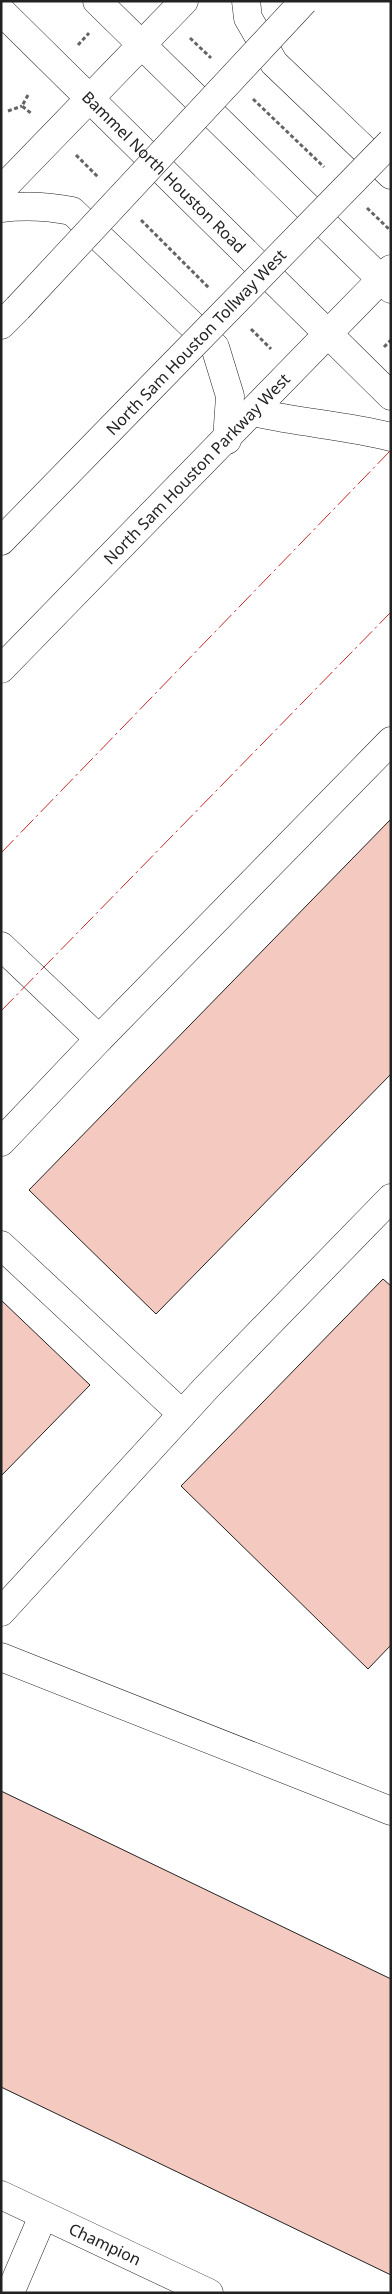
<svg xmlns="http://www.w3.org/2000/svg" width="392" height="2294" font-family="'Noto Sans',sans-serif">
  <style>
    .building { fill: #f3c9c0; stroke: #222 }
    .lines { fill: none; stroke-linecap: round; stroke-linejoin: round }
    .minor-casing { stroke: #222; stroke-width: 29 }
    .major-casing { stroke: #222; stroke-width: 29 }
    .highway-casing { stroke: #222; stroke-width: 29 }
    .path { stroke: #646464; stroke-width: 3; stroke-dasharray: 4 2.5; stroke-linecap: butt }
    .minor { stroke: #fff; stroke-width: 28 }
    .major { stroke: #fff; stroke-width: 28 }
    .highway { stroke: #fff; stroke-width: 28 }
    .highway-bridge-casing { stroke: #222; stroke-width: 29; stroke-linecap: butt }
    .highway-bridge { stroke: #fff; stroke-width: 28 }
    .power { stroke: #c62828; stroke-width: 1; stroke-dasharray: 18 4 2.5 4; stroke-linecap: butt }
    .labels { text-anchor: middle; stroke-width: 4; stroke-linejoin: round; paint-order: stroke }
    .street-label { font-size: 16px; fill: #222; stroke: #fff }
  </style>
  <rect width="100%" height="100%" fill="#fff"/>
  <g class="building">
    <path d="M391 819V1074L156 1314 29 1190Z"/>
    <path d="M383 1279 391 1286V1645L368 1669 181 1486Z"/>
    <path d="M1 1300 90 1385 1 1476Z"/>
    <path d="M1 1791 391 1979V2275L1 2087Z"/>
  </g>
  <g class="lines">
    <g class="minor-casing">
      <g id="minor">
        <path d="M1 946 99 1039 391 741"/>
        <path d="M1 1142 99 1039"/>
        <path d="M1 1245 182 1414"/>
        <path d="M1 1612 206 1388 391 1198"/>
        <path d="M1 1657 391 1811"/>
        <path id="s1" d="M1 2195 209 2293"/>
        <path d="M10 2293 43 2216"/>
      </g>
    </g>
    <g class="major-casing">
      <g id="major">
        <path d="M97 1 391 289"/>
        <path d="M246 1 248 18 274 63 391 175"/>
        <path id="s2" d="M1 11 391 396"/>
        <path d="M1 190 184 1"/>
        <path d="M1 208C26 205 47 206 72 211L215 347 230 396 227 440"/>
        <path d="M253 412C299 423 346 425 391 437"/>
        <path id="s3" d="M1 669C132 536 261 402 391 269"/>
      </g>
    </g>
    <g class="highway-casing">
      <g id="highway">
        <path d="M1 325 18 308"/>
        <path d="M1 541 136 403"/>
      </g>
    </g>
    <g class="path">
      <path d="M190 38 211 58"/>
      <path d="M78 45 89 33"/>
      <path d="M28 95 22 106 32 114"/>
      <path d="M253 99 324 167"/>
      <path d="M8 111 22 106"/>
      <path d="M76 155 99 178"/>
      <path d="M367 208 391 231"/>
      <path d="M141 220 209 288"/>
      <path d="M251 329 271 349"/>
      <path d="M384 347 391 340"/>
    </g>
    <use href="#minor" class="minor"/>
    <use href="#major" class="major"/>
    <use href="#highway" class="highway"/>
    <g class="highway-bridge-casing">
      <g id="highway-bridge">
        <path d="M18 308 304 1"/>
        <path d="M136 403 391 142"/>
      </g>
    </g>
    <use href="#highway-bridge" class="highway-bridge"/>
    <g class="power">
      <path d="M1 853 391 450"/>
      <path d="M1 1011 391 612"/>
    </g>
  </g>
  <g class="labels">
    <g class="street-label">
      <text dy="6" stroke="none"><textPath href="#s2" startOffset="229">Bammel North Houston Road</textPath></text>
      <text transform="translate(196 342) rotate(-46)" y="6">North Sam Houston Tollway West</text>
      <text dy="6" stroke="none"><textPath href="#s3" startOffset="280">North Sam Houston Parkway West</textPath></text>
      <text dy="6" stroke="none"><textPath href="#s1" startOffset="115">Champion</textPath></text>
    </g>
  </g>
  <rect width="392" height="2294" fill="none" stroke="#222222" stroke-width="5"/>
</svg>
